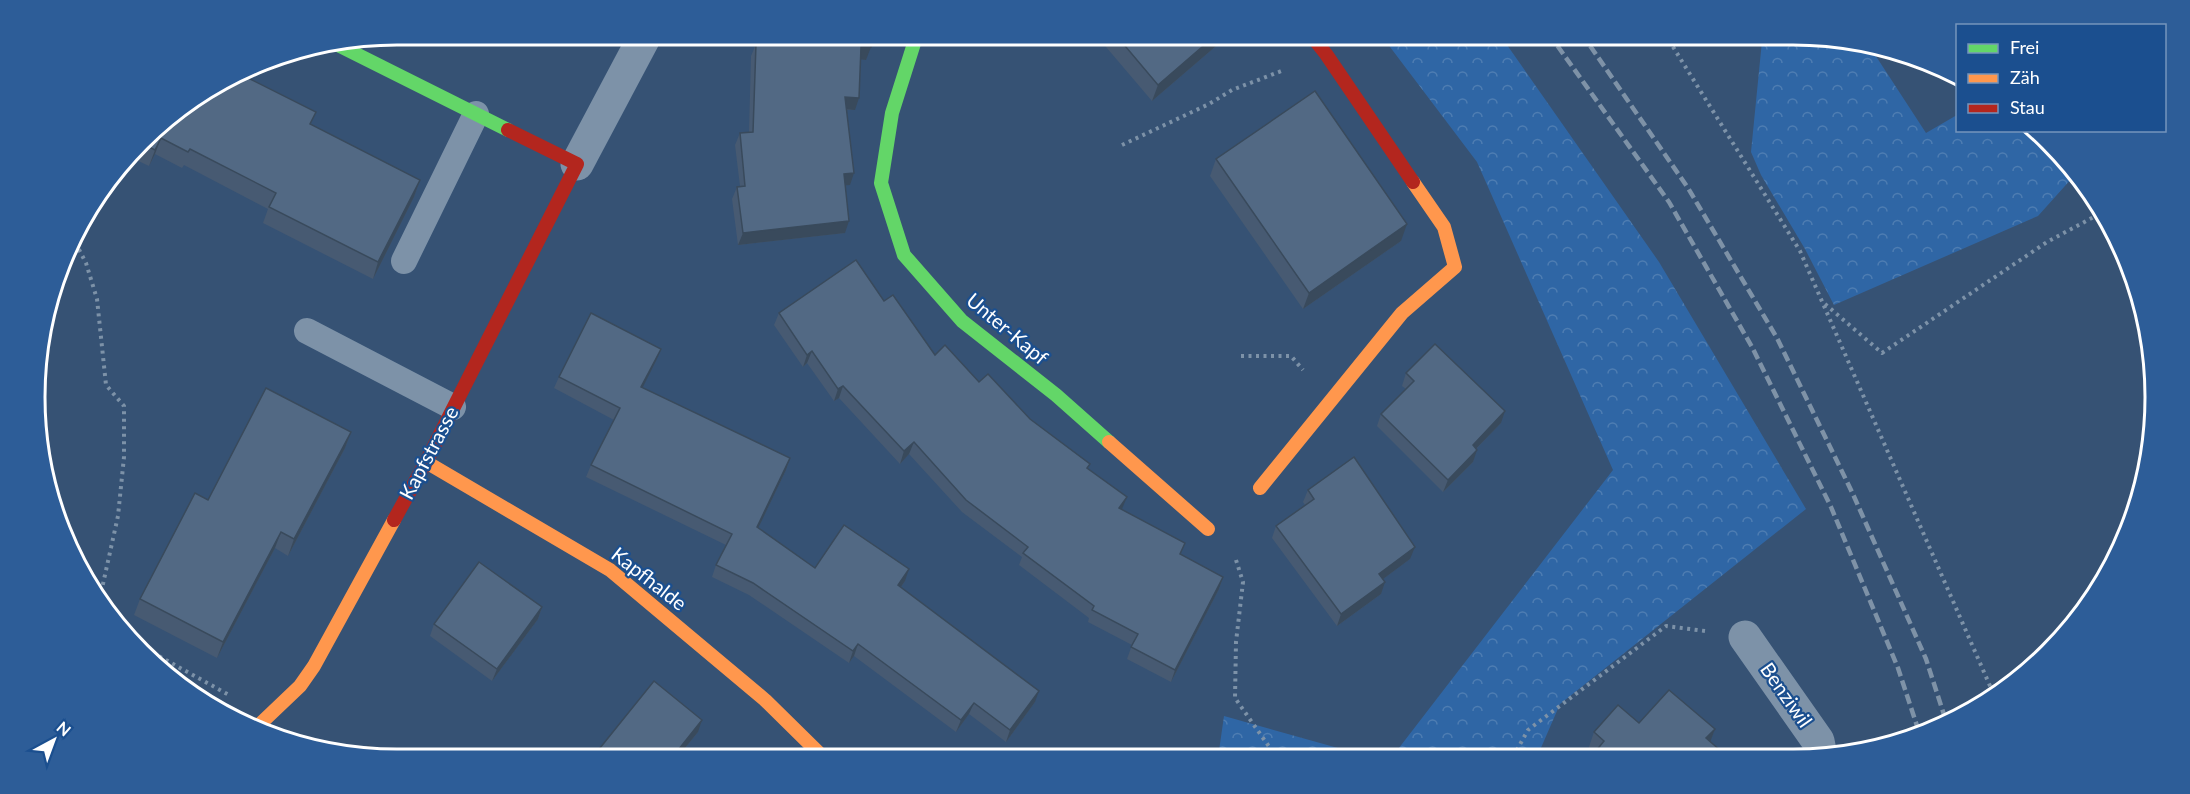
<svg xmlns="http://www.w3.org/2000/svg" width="2190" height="794" font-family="Lato,sans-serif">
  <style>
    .forest { fill: url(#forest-crowns) }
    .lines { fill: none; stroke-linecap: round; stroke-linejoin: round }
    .path { stroke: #7d92a8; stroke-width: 4; stroke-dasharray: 3 4.5; stroke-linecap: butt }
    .lane { stroke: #7d92a8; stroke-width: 26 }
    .street { stroke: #7d92a8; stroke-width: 33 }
    .fast { stroke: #63d668; stroke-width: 14 }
    .slow { stroke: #ff974d; stroke-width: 14 }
    .jam { stroke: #b3261e; stroke-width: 14 }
    .rail { stroke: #7e92a7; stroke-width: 4.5; stroke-dasharray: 10 4.5; stroke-linecap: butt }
    .wall { fill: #475a72 }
    .shaded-wall { fill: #394a5c }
    .building { fill: #526984; stroke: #394a5c; stroke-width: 1.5 }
    .labels { text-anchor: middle; stroke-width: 4.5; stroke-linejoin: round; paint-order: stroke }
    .street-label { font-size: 20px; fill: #fff; stroke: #1b4f8f }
    .rim { fill: none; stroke: #fff; stroke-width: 3 }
  </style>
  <defs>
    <pattern id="forest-crowns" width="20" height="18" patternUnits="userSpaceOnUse" patternTransform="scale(1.5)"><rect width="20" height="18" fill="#2f66a5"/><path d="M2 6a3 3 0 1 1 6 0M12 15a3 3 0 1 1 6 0" fill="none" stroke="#4e7db2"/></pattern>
  </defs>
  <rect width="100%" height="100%" fill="#365274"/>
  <g class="forest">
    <path d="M1381 35H1500L1659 262 1806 509 1560 704 1537 757H1392L1613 470 1477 162Z"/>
    <path d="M1757 35H1793L1868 44 1926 133 1957 115 1958 130 2032 131 2073 177 2038 216 1834 305 1805 249 1761 175 1751 152 1762 41Z"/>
    <path d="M1224 716 1370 757 1218 758Z"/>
  </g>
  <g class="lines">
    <g class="path">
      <path d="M1665 34 1800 251 1994 695"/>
      <path d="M1122 145 1209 104 1232 90 1284 70"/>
      <path d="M72 236 86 263 97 299 106 385 124 406V457L118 516 99 602"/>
      <path d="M1825 304 1882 353 2047 242 2103 212"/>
      <path d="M1241 356H1291L1303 370"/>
      <path d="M1236 560 1243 582 1236 642 1235 698 1277 758"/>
      <path d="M146 649 229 695"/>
      <path d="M1513 757 1528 730 1666 626 1705 631"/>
    </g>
    <g class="lane">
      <path d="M404 261 476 114"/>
      <path d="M307 331 453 407"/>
    </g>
    <g class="street">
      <path d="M577 164 646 34"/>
      <path d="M1745 637 1818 741 1821 756"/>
    </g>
    <g class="fast">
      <path d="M917 34 892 113 881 183 904 255 962 321 1056 395 1109 442"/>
      <path d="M340 46 508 130"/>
    </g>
    <g class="slow">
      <path d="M1109 442 1208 529"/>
      <path d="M426 462 610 570 765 700 825 759"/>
      <path d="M1260 488 1402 313 1455 267 1444 227 1413 182"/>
      <path d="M258 726 300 686 314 666 394 520"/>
    </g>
    <g class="jam">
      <path d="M1310 34 1326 54 1413 182"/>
      <path d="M394 520 426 462 577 164 508 130"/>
    </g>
    <g class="rail">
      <path d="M1549 34 1669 202 1752 347 1831 507 1898 668 1919 732"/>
      <path d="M1582 34 1688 188 1777 338 1852 492 1926 659 1947 724"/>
    </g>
  </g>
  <g class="wall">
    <path d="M765 34H871L866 60 860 59 855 110H847L850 185H845V233L738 245 732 199 737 187 740 186 735 145 740 133 749 132 751 56 756 44H764Z"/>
    <path d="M1095 34H1230L1152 101Z"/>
    <path d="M158 125H312L420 180 414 197 373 279 263 223 268 209 184 165 182 168 155 154 149 166 132 158Z"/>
    <path d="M1216 159 1401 241 1303 309 1210 176Z"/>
    <path d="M884 301 935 355 979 382 1030 419 1088 469 1122 510 1181 555 1223 577 1219 589 1171 682 1127 659 1132 645 1088 622 1089 618 1019 565 1022 557 962 512 909 454 900 464 839 398 834 401 807 363 803 367 774 325 779 313Z"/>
    <path d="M661 349 656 361 642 388 790 458 786 470 758 528 815 568 905 581 901 587 1035 702 1006 742 969 714 956 732 854 656 849 663 749 595 712 577 716 565 726 545 586 477 591 465 614 420 554 388 559 377Z"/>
    <path d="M1406 373 1501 423 1476 449 1473 462 1443 492 1377 426 1381 414 1406 389 1402 386Z"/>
    <path d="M351 432 345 448 288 556 275 548 217 658 134 615 140 599 208 500Z"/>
    <path d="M1308 490 1410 559 1383 579 1381 594 1337 626 1272 538 1276 526 1305 505 1303 502Z"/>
    <path d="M542 607 538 619 492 681 430 636 434 624Z"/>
    <path d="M1639 723 1715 729 1710 741 1721 751 1719 757H1587L1586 756 1594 732Z"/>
    <path d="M698 732 676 759H596L600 748Z"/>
  </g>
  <g class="shaded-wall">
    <path d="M1217 34H1230L1152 101 1158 85Z"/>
    <path d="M861 47H871L866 60 856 59Z"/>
    <path d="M845 97 859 98 855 110 841 109Z"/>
    <path d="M161 138 155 154 149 166 155 150Z"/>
    <path d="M854 173 850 185 839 186 844 174Z"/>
    <path d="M420 180 414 197 373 279 378 262Z"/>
    <path d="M849 221 845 233 738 245 743 233Z"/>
    <path d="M1407 224 1401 241 1303 309 1309 293Z"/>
    <path d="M661 349 656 361 637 399 641 387Z"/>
    <path d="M812 351 807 363 803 367 807 355Z"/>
    <path d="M843 386 839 398 834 401 838 389Z"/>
    <path d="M1505 411 1501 423 1468 457 1473 445Z"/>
    <path d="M351 432 345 448 288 556 294 539Z"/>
    <path d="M914 442 909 454 900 464 904 451Z"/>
    <path d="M1477 450 1473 462 1443 492 1448 480Z"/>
    <path d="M790 458 786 470 753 539 757 527Z"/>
    <path d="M1127 497 1122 509 1119 508Z"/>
    <path d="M281 532 275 548 217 658 223 642Z"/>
    <path d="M1415 547 1410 559 1375 585 1379 574Z"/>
    <path d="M909 569 905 581 894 597 898 585Z"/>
    <path d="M1223 577 1219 589 1171 682 1175 670Z"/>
    <path d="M1385 582 1381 594 1337 626 1341 614Z"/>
    <path d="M542 607 538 619 492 681 497 669Z"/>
    <path d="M858 644 854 656 849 663 853 651Z"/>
    <path d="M1039 691 1035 702 1006 742 1010 730Z"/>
    <path d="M974 703 969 714 956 732 961 720Z"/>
    <path d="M702 720 698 732 676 759H671Z"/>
    <path d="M1715 729 1706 753V738Z"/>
  </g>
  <g class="building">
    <path d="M769 34H871V47H861L859 98 845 97 854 173 844 174 849 221 743 233 737 187 745 186 740 133 753 132 756 44H768Z"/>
    <path d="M1115 34H1217L1158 85Z"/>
    <path d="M240 74 316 112 310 124 420 180 378 262 269 207 276 193 190 149 188 152 161 138 155 150 143 144 158 125Z"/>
    <path d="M1315 91 1407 224 1309 293 1216 159Z"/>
    <path d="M856 260 884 301 893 295 935 355 945 345 979 382 988 374 1030 419 1090 464 1087 468 1127 497 1119 508 1185 543 1180 554 1223 577 1175 670 1131 647 1138 634 1092 610 1094 606 1023 553 1028 547 966 500 914 442 904 451 843 386 838 389 812 351 807 355 779 313Z"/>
    <path d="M591 313 661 349 641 387 790 458 757 527 815 568 844 525 909 569 898 585 1039 691 1010 730 974 703 961 720 858 644 853 651 753 583 716 565 732 534 591 465 620 408 559 377Z"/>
    <path d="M1435 344 1505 411 1473 445 1477 450 1448 480 1381 414 1414 381 1406 373Z"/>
    <path d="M266 388 351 432 294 539 281 532 223 642 140 599 195 493 208 500Z"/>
    <path d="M1354 457 1415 547 1379 574 1385 582 1341 614 1276 526 1314 499 1308 490Z"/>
    <path d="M479 562 542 607 497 669 434 624Z"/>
    <path d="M654 681 702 720 671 759H608L610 756 600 748Z"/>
    <path d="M1669 690 1715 729 1706 738 1721 751 1716 757H1591L1604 741 1594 732 1618 705 1639 723Z"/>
    <path d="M368 746 396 759 364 755Z"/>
  </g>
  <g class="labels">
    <g class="street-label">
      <text transform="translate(1007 329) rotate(40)" y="7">Unter-Kapf</text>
      <text transform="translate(429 453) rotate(-62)" y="7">Kapfstrasse</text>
      <text transform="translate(649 579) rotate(38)" y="7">Kapfhalde</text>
      <text transform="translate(1786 695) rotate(55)" y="7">Benziwil</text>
    </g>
  </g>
  <path d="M0 0H2190V794H0ZM397 45H1793A352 352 0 0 1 2145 397V397A352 352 0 0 1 1793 749H397A352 352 0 0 1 45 397V397A352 352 0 0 1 397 45Z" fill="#2d5d98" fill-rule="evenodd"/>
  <path class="rim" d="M397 45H1793A352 352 0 0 1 2145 397V397A352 352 0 0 1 1793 749H397A352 352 0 0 1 45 397V397A352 352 0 0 1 397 45Z"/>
  <rect x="1956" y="24" width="210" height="108" fill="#1b4f8f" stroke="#7695bc" stroke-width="1.5"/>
  <rect x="1968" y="44" width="30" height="9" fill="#63d668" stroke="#7695bc" stroke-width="1.5"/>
  <text x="2010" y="54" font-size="18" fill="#ffffff">Frei</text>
  <rect x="1968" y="74" width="30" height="9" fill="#ff974d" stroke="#7695bc" stroke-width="1.5"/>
  <text x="2010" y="84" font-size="18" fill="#ffffff">Zäh</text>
  <rect x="1968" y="104" width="30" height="9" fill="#b3261e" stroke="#7695bc" stroke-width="1.5"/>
  <text x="2010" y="114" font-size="18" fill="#ffffff">Stau</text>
  <g transform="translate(54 740) rotate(41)" stroke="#1b4f8f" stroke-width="4.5" paint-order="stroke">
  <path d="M0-4.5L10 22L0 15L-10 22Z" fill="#ffffff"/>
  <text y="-9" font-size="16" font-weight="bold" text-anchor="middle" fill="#ffffff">N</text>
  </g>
</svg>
